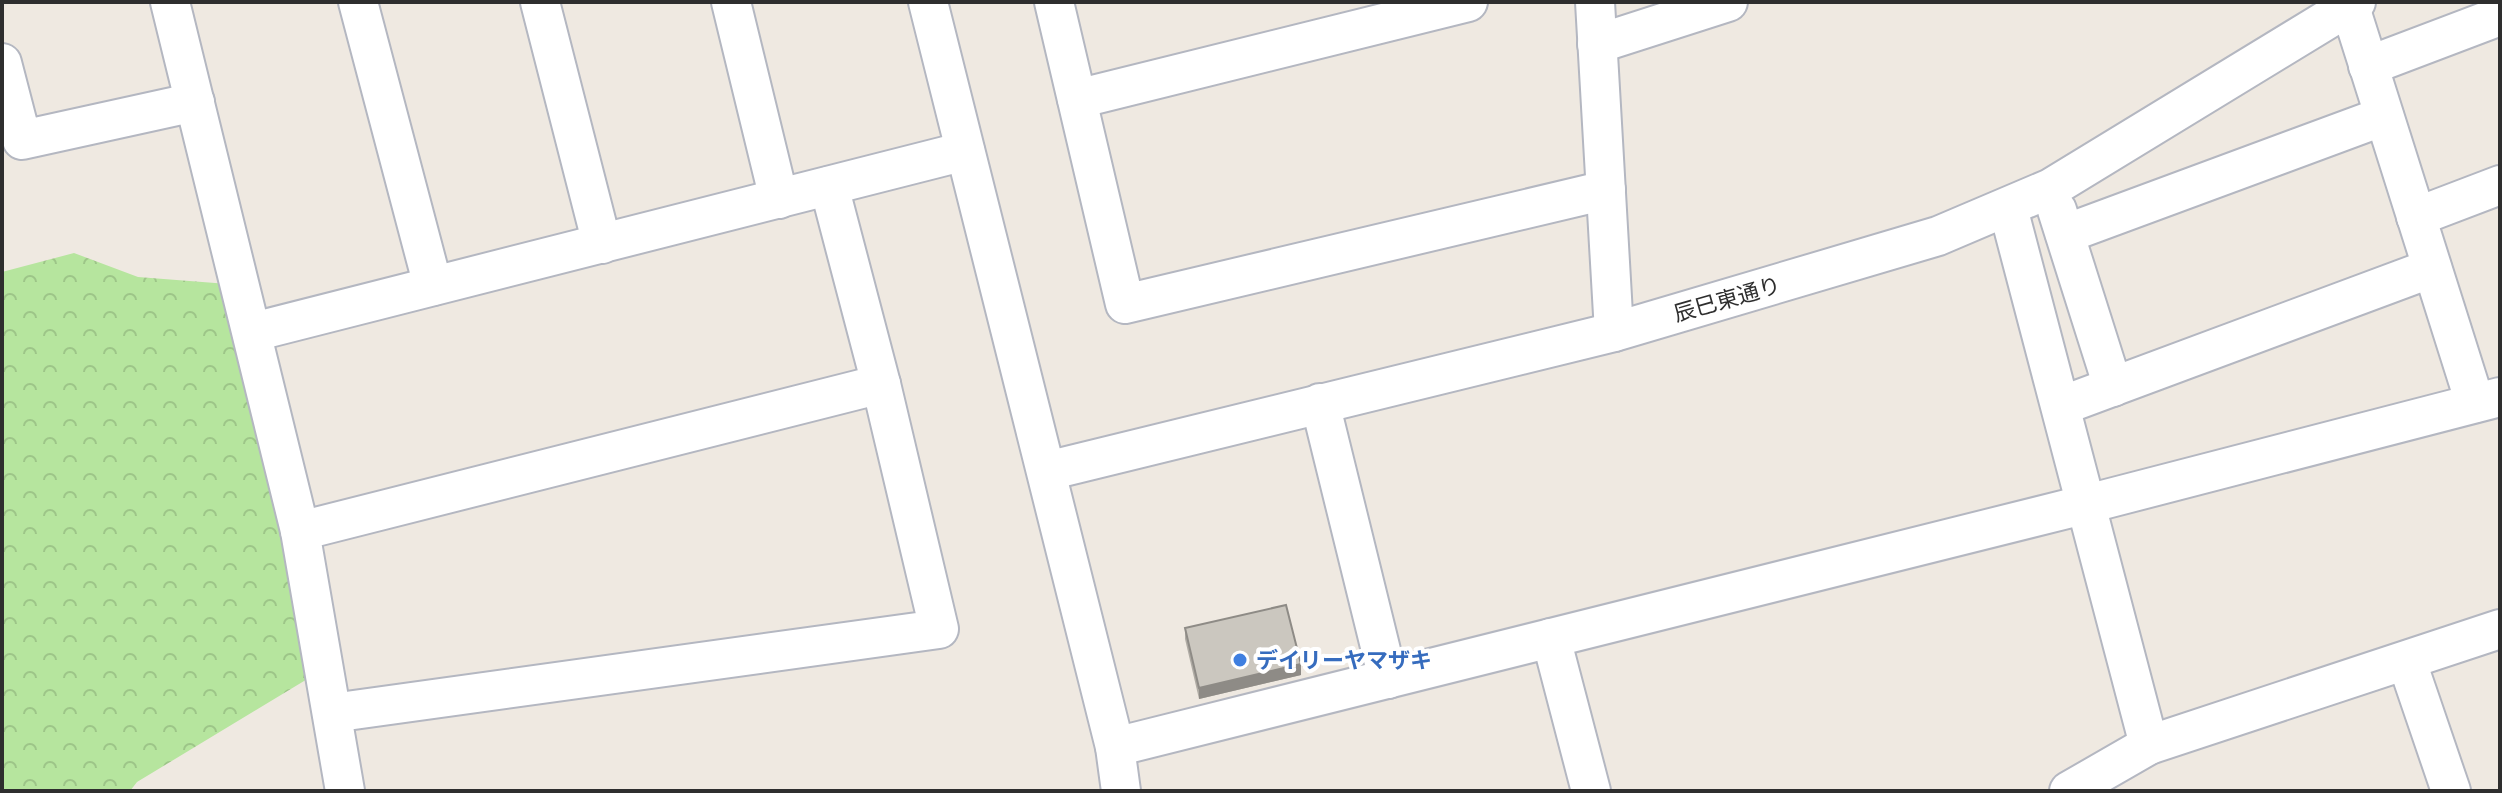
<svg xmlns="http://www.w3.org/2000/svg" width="2502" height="793" font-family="Barlow,'Noto Sans JP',sans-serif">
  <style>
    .forest { fill: url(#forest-crowns) }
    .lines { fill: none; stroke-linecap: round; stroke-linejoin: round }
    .minor-casing { stroke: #b4b7c1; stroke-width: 42 }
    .minor { stroke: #fff; stroke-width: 38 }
    .wall { fill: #afaba4 }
    .shaded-wall { fill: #8e8b86 }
    .building { fill: #cbc7bf; stroke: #8e8b86; stroke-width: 2 }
    .shop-dot { fill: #3f7fe0; stroke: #fff; stroke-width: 3 }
    .labels { text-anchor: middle; stroke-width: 8; stroke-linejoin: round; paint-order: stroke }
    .street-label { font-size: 22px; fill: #2e2e2e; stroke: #fff }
    .shop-label { font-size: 22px; font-weight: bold; fill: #366cbe; stroke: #fff; text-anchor: start }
  </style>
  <defs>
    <pattern id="forest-crowns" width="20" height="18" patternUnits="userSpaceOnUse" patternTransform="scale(2)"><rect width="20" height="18" fill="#b6e59e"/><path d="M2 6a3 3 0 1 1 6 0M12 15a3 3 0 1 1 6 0" fill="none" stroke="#9dc588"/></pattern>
  </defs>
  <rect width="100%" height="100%" fill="#efe9e1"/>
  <path class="forest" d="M74 253 138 277 228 284 245 342 309 678 137 782 130 791H2V272Z"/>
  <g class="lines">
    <g class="minor-casing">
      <g id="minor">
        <path d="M170 2 300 531 345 791"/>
        <path d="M358 2 433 286"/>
        <path d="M540 2 602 244"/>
        <path d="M731 2 779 199"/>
        <path d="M928 2 1115 747 1121 791"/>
        <path d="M1054 2 1125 304 1606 190"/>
        <path d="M1595 2 1614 332"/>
        <path d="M2350 7 2475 403"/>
        <path d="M1597 44 1728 2"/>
        <path d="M2 63 22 140 195 102"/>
        <path d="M2368 66 2500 16"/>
        <path d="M1077 99 1468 2"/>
        <path d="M2008 208 2149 745"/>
        <path d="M2057 210 2113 387"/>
        <path d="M2416 217 2500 185"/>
        <path d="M2065 234 2384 116"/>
        <path d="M253 332 965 151"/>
        <path d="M1320 403 1388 679"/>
        <path d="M2061 406 2432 268"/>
        <path d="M1047 471 1614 332 1938 236 2051 188 2356 2"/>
        <path d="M300 531 881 384"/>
        <path d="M1551 638 1591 791"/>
        <path d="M2407 662 2451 791"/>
        <path d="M332 713 939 629 881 384 829 186"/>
        <path d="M1115 747 2087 504 2500 397"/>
        <path d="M2069 791 2149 745 2500 629"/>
      </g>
    </g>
    <use href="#minor" class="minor"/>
  </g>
  <path class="wall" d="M1185 628 1301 675 1199 699 1185 639Z"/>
  <path class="shaded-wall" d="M1301 664V675L1199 699V688Z"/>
  <path class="building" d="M1286 605 1301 664 1199 688 1185 628Z"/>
  <circle class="shop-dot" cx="1240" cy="660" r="8"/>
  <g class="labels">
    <g class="street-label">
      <text transform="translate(1727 299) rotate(-16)" y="8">辰巳東通り</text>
    </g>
    <g class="shop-label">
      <text x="1256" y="668">デイリーヤマザキ</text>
    </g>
  </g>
  <rect width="2502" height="793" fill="none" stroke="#2e2e2e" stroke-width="8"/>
</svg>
